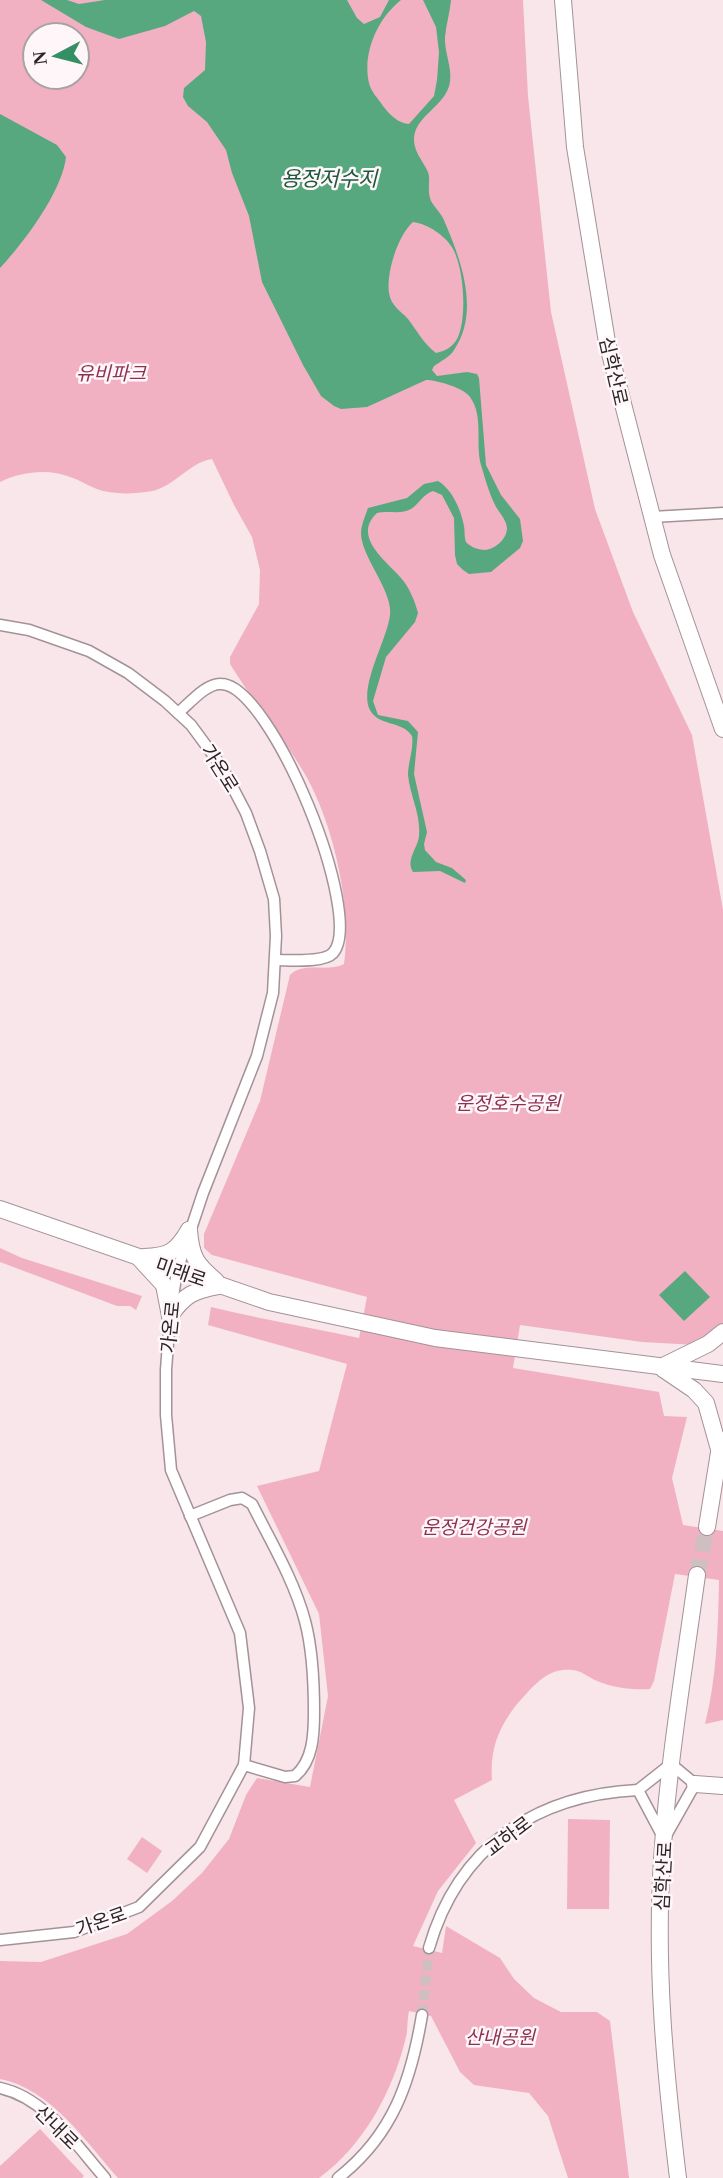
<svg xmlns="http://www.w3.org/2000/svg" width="723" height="2178" font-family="'Times New Roman','Noto Sans KR',serif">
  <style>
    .green { fill: #f1b1c3; fill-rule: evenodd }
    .water { fill: #57a87f; fill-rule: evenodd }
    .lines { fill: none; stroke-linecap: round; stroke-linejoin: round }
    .street-tunnel { stroke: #cfbfc3; stroke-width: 10; stroke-dasharray: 10 5; stroke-linecap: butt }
    .secondary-tunnel { stroke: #cfbfc3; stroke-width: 16; stroke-dasharray: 16 8; stroke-linecap: butt }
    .street-casing { stroke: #a39297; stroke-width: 13 }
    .secondary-casing { stroke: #a39297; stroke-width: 18 }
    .street { stroke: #fff; stroke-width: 10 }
    .secondary { stroke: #fff; stroke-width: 16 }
    .labels { text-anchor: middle; stroke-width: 5; stroke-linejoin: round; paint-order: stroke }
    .street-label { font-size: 19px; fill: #2c2527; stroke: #fef6f8 }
    .park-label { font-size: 19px; font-style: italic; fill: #8e3053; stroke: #fef6f8 }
    .water-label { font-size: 21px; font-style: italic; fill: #1c593d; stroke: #fef6f8 }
  </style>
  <rect width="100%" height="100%" fill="#f8e6ea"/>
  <g class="green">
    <path d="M0 0H523L528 96 551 312 595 509 633 612 692 735 723 910V1331L697 1345 642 1342 520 1325 513 1368 659 1392 664 1416 687 1417 672 1478 683 1525 723 1531V1720L705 1724C717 1677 718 1628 719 1580L675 1574 654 1681 650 1689C631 1690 614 1688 597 1681 588 1677 582 1671 572 1670 552 1668 540 1679 527 1693 503 1718 489 1744 492 1780L454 1800 476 1843 438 1891 413 1946 442 1953 446 1926 500 1958 514 1979 534 1998 561 2012H597L610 2021 629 2178H568L548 2116 529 2093 474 2085 460 2072 431 2016 409 2011C407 2019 408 2029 406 2037 393 2091 364 2145 319 2178H118C85 2141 51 2089 0 2079V1961L41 1962 127 1934 172 1901 202 1873 229 1839 246 1795 257 1778 310 1787 328 1696 319 1614 257 1486 319 1471 347 1364 208 1325 211 1307C260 1319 309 1327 359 1338L367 1297 212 1255 204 1248V1234L260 1101 290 975C304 961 327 973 344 964 352 907 334 826 306 776 283 736 253 702 230 664V657L259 604 260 570 252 537 234 505 212 459C187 463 173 490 146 492 132 494 117 494 103 491 92 488 83 482 73 478 50 468 22 471 0 482ZM35 35H77V77H35Z"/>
    <path d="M0 1248 22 1258 142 1296 136 1310 130 1306H117L0 1262Z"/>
    <path d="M568 1819 610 1820 609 1909H567Z"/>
    <path d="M142 1837 162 1851 147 1873 127 1859Z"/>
    <path d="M40 2129 84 2176 82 2178H0V2166Z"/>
  </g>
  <g class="water">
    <path d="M41 0H67L79 4 105 0H347L357 18 364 24 380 17 389 0H401C378 18 362 53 369 83 371 92 378 98 383 106 389 114 399 124 409 124L434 96 437 80 439 52 436 27 423 0H451C450 12 446 25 445 37 444 54 455 72 448 89 440 109 413 118 414 141 415 153 422 160 427 170 432 180 426 188 431 201 434 207 440 212 443 218 460 257 481 311 454 350 450 357 441 361 434 366L432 370 437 376 467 372 477 374 479 378 486 465 501 495 520 519 523 541 520 548 491 572 469 574 463 570 457 564 455 555 454 518 442 495 433 491C423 494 419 504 411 509 401 515 388 510 377 513 351 537 388 562 401 578 409 587 415 601 418 613L415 622 386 657 373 701 378 715 408 721 418 732 414 774 427 832 424 844 425 850 436 862 452 868 466 880 465 883 440 871 413 872C405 860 418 848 419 836 421 814 410 796 408 775 408 762 414 749 412 736 402 720 377 727 369 708 360 684 387 640 390 615 393 591 362 558 361 534 361 525 365 517 368 508L407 498 424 484 438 481C452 489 461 510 464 526 465 531 464 537 466 542 470 547 479 550 485 550 495 549 506 540 507 529 507 520 499 513 495 505 489 493 485 478 481 465 475 444 484 416 470 397 464 388 437 380 426 380L367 407 341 409 334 406 321 396 303 365 262 282 249 216 232 173 226 150 207 122 188 106 183 97 184 88 205 70 206 42 201 16 194 11 165 26 119 39 86 27ZM413 222C428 224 446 236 453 249 464 269 467 317 458 337 454 346 446 351 436 353 423 343 418 332 408 319 401 311 391 306 389 293 386 273 398 235 413 222Z"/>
    <path d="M0 114 57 145 66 157C62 192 24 242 0 268Z"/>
    <path d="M685 1271 710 1297 684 1321 659 1295Z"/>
  </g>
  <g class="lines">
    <path class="street-tunnel" d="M422 2015 429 1948"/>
    <path class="secondary-tunnel" d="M697 1575 707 1527"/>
    <g class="street-casing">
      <g id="street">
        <path d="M652 517 723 513"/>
        <path d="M0 625 29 630 89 651 128 673 165 701 191 725 222 767 246 813 260 851 274 899 276 936 273 993 257 1056 203 1193 177 1271 170 1316 166 1370V1415L171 1470 240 1633 249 1708 244 1765 200 1847 139 1907 74 1932 0 1940"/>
        <path d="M178 713C189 704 206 683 221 684 271 684 366 917 333 953 324 963 289 960 276 960"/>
        <path d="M190 1516 230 1500 242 1498 252 1504C271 1542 294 1580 305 1621 313 1651 314 1682 314 1712 314 1735 313 1761 295 1776L285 1777 244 1765"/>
        <path d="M671 1764 695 1784 664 1839 638 1790Z"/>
        <path d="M429 1948C458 1847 535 1795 638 1790"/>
        <path d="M0 2088C46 2098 75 2144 105 2178"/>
        <path d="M338 2178C393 2135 411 2081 422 2015"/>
      </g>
    </g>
    <g class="secondary-casing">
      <g id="secondary">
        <path d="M563 0 575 147 607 342 662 555 723 729"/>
        <path d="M0 1209 269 1302 435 1338 723 1374"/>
        <path d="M189 1230C191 1257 196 1264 216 1281"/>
        <path d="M144 1257C169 1256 176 1252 189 1230"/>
        <path d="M140 1259 164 1285 170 1316"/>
        <path d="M170 1316C185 1294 193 1291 219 1286"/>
        <path d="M661 1367 708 1344 723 1332"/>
        <path d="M663 1369 694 1390 706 1403 719 1449"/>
        <path d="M707 1527 721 1440"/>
        <path d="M695 1784 723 1786"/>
        <path d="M678 2178C665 2071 655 1968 662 1860 668 1764 684 1669 697 1575"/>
      </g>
    </g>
    <use href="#street" class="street"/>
    <use href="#secondary" class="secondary"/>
  </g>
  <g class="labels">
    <g class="street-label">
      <text transform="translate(614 371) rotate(77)" y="7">심학산로</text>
      <text transform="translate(220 768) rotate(58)" y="7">가온로</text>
      <text transform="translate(181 1272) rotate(19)" y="7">미래로</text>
      <text transform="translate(170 1327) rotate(-84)" y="7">가온로</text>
      <text transform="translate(508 1836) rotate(-37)" y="7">교하로</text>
      <text transform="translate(663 1876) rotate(-87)" y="7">심학산로</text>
      <text transform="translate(101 1921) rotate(-19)" y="7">가온로</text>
      <text transform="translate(57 2127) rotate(45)" y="7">산내로</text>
    </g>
    <g class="park-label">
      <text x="111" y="380">유비파크</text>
      <text x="508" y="1110">운정호수공원</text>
      <text x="474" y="1534">운정건강공원</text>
      <text x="500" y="2044">산내공원</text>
    </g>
    <g class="water-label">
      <text x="329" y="186">용정저수지</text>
    </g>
  </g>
  <g transform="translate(56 56) rotate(263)"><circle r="33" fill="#fef6f8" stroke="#aaa2a4" stroke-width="2"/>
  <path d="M0-5L12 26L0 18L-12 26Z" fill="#358f65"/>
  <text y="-10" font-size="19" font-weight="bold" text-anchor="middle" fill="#2c2527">N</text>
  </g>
</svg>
